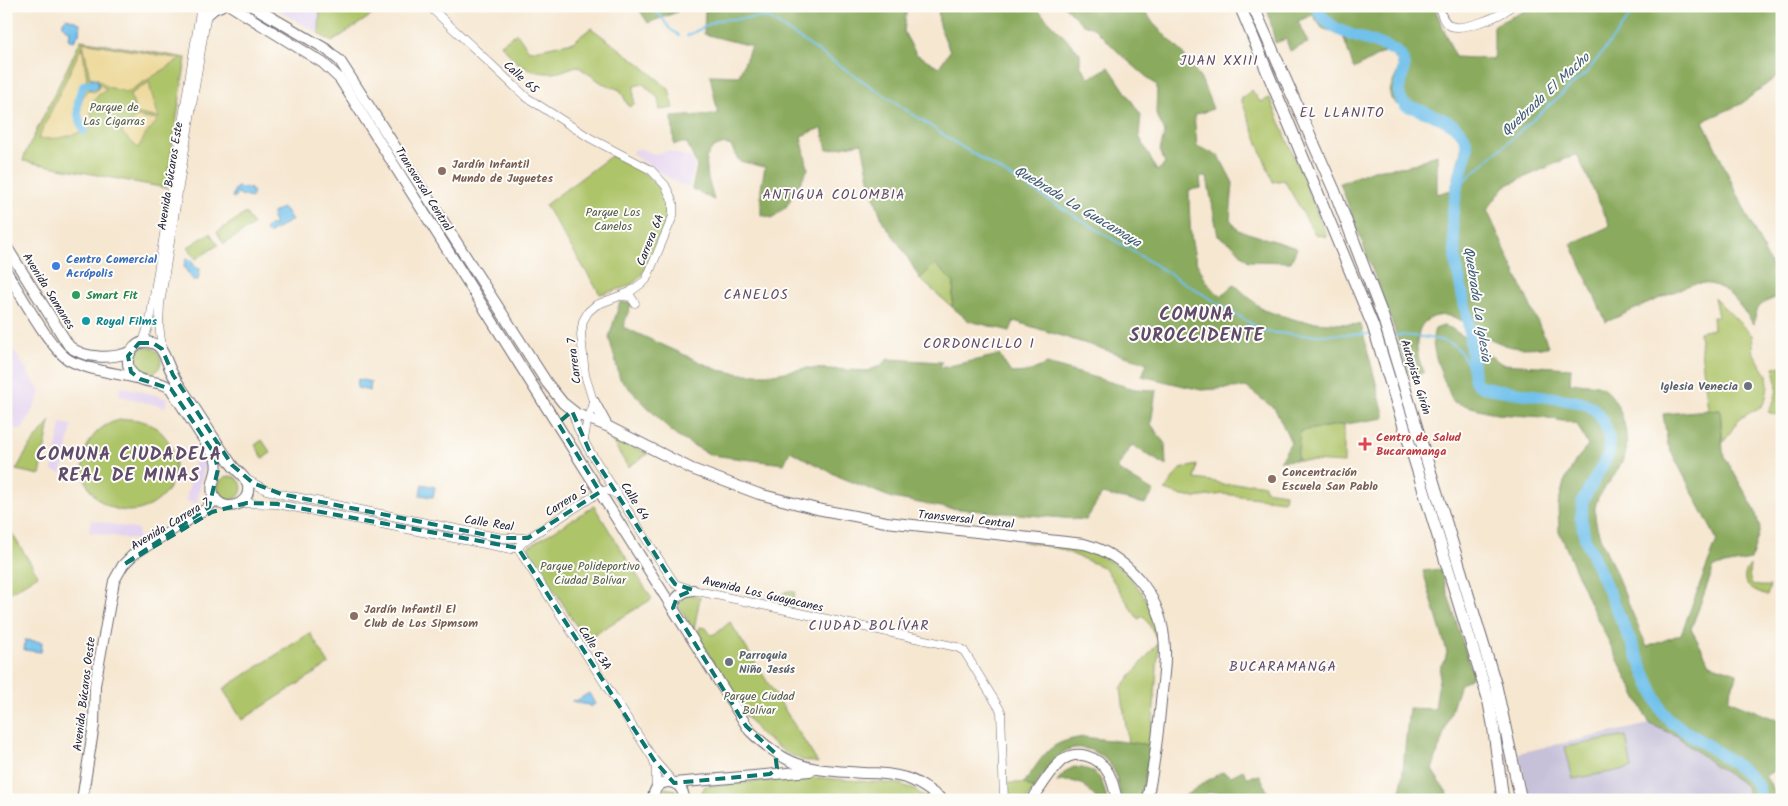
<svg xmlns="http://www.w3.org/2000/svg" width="1788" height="806" font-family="Kalam,sans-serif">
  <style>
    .built { fill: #e4d3f1 }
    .industrial { fill: #c6c0d9 }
    .green { fill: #aec469; stroke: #687352 }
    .forest { fill: #8aaa5d; stroke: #56664c }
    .sand { fill: #eeda9e; stroke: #887e6c }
    .water { fill: #71c1ec; stroke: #4a7294 }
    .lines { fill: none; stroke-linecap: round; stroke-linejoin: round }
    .stream { stroke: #71c1ec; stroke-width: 2 }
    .canal { stroke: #71c1ec; stroke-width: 8 }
    .river { stroke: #71c1ec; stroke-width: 12 }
    .minor-casing { stroke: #6c6770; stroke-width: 9 }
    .major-casing { stroke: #6c6770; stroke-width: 12 }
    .highway-casing { stroke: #6c6770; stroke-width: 13 }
    .minor { stroke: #fff; stroke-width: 8 }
    .major { stroke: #fff; stroke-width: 10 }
    .highway { stroke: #fff; stroke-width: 11 }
    .marked { fill: none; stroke: #0f766e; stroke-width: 4; stroke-dasharray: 10 6; stroke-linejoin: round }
    .education-dot { fill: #8d6e63; stroke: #fdfcf7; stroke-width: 2 }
    .shop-dot { fill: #3f7fe0; stroke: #fdfcf7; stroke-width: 2 }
    .leisure-dot { fill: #2e9e5b; stroke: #fdfcf7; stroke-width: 2 }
    .culture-dot { fill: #0f9aa8; stroke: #fdfcf7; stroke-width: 2 }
    .worship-dot { fill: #6b7280; stroke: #fdfcf7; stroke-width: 2 }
    .health-dot { fill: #e0444e; stroke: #fdfcf7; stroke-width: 2 }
    .labels { text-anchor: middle; stroke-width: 4; stroke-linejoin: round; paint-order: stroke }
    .street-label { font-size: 12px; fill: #22223b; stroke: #fdfcf7 }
    .park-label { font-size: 12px; fill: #535b4b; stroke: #fdfcf7 }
    .education-label { font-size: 12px; font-weight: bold; fill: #785e54; stroke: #fdfcf7; text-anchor: start }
    .shop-label { font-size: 12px; font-weight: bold; fill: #366cbe; stroke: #fdfcf7; text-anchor: start }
    .leisure-label { font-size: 12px; font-weight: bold; fill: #27864d; stroke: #fdfcf7; text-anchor: start }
    .culture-label { font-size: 12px; font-weight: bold; fill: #0d838f; stroke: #fdfcf7; text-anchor: start }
    .worship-label { font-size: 12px; font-weight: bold; fill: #5b616d; stroke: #fdfcf7; text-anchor: end }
    .health-label { font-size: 12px; font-weight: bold; fill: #be3a42; stroke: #fdfcf7; text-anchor: start }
    .neighbourhood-label { font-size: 14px; letter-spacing: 1px; fill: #604b6b; stroke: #fdfcf7 }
    .water-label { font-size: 14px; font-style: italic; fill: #3e5a79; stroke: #fdfcf7 }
    .district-label { font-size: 18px; font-weight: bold; letter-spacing: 1px; fill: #604b6b; stroke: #fdfcf7 }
  </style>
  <rect width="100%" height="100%" fill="#fdfcf7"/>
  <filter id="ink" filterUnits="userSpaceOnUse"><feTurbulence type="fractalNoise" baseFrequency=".02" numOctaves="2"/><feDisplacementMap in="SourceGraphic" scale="10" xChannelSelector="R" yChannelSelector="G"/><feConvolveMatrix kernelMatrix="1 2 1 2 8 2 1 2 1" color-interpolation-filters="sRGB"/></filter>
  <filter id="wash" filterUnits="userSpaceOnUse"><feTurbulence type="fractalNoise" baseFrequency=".0096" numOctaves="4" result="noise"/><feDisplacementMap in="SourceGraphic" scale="20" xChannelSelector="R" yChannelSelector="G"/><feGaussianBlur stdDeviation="1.12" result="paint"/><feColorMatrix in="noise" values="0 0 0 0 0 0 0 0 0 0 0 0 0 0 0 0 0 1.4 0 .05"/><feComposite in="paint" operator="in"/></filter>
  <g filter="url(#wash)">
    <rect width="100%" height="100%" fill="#f6e7d1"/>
    <g class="built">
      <path d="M271 6H320L319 34Z"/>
      <path d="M641 149 654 154 668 151 691 158 694 166 689 187 677 183 632 154 634 150Z"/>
      <path d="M6 338 41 393 22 430 6 426Z"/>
      <path d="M120 386 167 398 165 407 119 396Z"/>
      <path d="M61 423 72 425 62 473 52 471Z"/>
      <path d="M196 454 206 455 197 503 186 501Z"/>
      <path d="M91 520 139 530 137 540 89 532Z"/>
    </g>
    <path class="industrial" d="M1650 724 1677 736 1714 765 1742 783 1748 789V800H1531L1518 753Z"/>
    <g class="green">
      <path d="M320 6H385L332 42 319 34Z"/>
      <path d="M591 28 640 64 669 89 674 108 660 110 658 98 643 84 634 86V104L629 107 620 90 602 83 577 66C570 68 561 72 554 73 527 74 516 64 501 44L517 33 529 51 573 42Z"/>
      <path d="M81 40 186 58 166 188 23 161 25 154Z"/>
      <path d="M1252 90 1260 102 1270 98 1327 237 1315 234 1284 180 1273 182 1241 99Z"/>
      <path d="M611 156C630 164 656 177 665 197 667 201 668 208 668 212 667 228 647 272 636 281 626 289 612 291 600 294L545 205Z"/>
      <path d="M246 213 253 225 224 244 217 232Z"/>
      <path d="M210 233 218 245 196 259 188 247Z"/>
      <path d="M935 264 954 283 952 307 920 279Z"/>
      <path d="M1714 297 1752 335 1754 354 1767 375 1768 386 1766 398 1762 406 1739 419 1723 443 1720 409 1708 410 1699 332 1713 329 1712 317H1718Z"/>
      <circle cx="147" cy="361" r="14"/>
      <path d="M1781 366 1782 367V417L1768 412C1778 397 1779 383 1773 367Z"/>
      <circle cx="129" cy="465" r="46"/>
      <path d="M50 421 40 475 16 470 28 449Z"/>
      <path d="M1344 424V463L1297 460 1299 431Z"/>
      <path d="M607 433 648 454 628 467Z"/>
      <path d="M262 440 271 453 263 458 255 445Z"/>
      <path d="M1197 465 1195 479 1217 482 1223 485 1252 483 1265 485V490L1285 493 1284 501 1223 494 1195 498 1182 496 1165 490 1180 469Z"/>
      <circle cx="230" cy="488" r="12"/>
      <path d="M594 506 652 599 585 640 528 547Z"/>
      <path d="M6 524 38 575 6 595Z"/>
      <path d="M1022 541C1045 544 1073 544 1094 553 1130 567 1156 604 1159 642L1151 745 1128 743 1121 688 1159 642 1144 616 1138 619 1105 568 1060 549Z"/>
      <path d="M1750 565C1748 584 1750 587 1770 586L1767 596C1750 590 1737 583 1750 565Z"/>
      <path d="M787 591 795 592 792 608 768 604Z"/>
      <path d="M688 594 700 597 694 630 677 604Z"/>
      <path d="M730 622 818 763 802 760 785 752 760 734 745 714 697 635 700 627 706 628 711 635 717 633Z"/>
      <path d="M310 633 329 664 242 720 223 689Z"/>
      <path d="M1626 736 1632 768 1573 779 1565 747Z"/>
      <path d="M809 777 900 784 915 790 929 800H698L705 786Z"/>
      <path d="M1008 783H1024L1034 789 1026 800H1008Z"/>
      <path d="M666 788 675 790 679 800H658L660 792Z"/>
    </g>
    <g class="forest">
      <path d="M637 6H676L677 12 648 23Z"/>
      <path d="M724 6H907L904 32 916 54 939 67 950 51 939 25 938 6H1034L1080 53V64L1089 78 1109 67 1141 115 1139 136 1157 171 1165 164 1160 150 1165 132 1156 114 1157 86 1120 54 1095 29 1081 23 1064 6H1142L1153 23 1181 51 1202 81 1213 109 1194 115 1197 146 1219 156 1233 183 1230 219 1238 230 1297 248 1291 262 1248 261 1233 245 1218 236 1207 177H1200L1201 188 1189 190C1190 227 1188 272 1221 296L1234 284 1263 310 1300 321 1361 325 1385 418 1300 431 1297 460 1280 461 1291 442 1275 409 1246 387 1201 390 1142 376 1147 363 1014 321 1010 331 969 321 952 307 954 283 935 264 920 279 902 248 883 222 871 188 862 143 827 150 822 128 801 136 808 169 786 207 772 218 761 215V188L765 167 739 161 731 146 725 144 713 148 706 158 708 179 714 200 692 189 697 166 687 143H678L674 145 672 117 718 114 710 75 739 76 751 46 704 34 705 10Z"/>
      <path d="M1266 6H1434L1455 57 1494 59V25L1535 6H1782V72L1741 104 1703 121 1772 268H1782V296C1764 302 1756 303 1754 324 1735 301 1726 279 1692 284L1606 322 1571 244 1610 226 1577 154 1505 186 1487 210 1549 347C1537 347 1524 349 1513 347 1502 345 1491 339 1481 334 1473 330 1466 322 1458 319 1445 312 1424 315 1419 331 1415 347 1417 358 1424 372L1410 378 1394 328 1340 183 1373 170 1409 166 1437 154V194L1451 190 1462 146 1459 134 1448 126 1396 104C1394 102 1392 100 1391 98 1385 81 1414 67 1386 51L1354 69 1343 36 1322 28 1313 15 1298 21 1308 43 1290 51 1286 39 1275 43 1269 15Z"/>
      <path d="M620 302 632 303 623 327 718 370 742 374H774L807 368 867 371 880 366 888 359 942 362 940 368 999 355 1011 373 1028 372 1047 364 1135 389 1156 390 1151 424 1165 444 1166 466 1132 445 1117 469 1154 492 1145 504 1102 494 1086 520 947 508 892 498 840 477 790 451 784 464 711 455 676 436 620 379 609 337Z"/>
      <path d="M1443 326 1451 328 1502 364 1571 368 1570 383C1578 384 1589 383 1597 385 1619 392 1629 431 1626 451 1625 457 1621 463 1618 469 1610 485 1593 495 1595 515 1596 532 1606 550 1613 566 1624 593 1635 620 1647 647L1681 634 1717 540 1668 445 1663 414 1720 409 1723 451 1726 459 1755 510 1760 529 1751 560 1714 567 1691 629 1710 664 1737 673 1728 700 1782 722V766L1765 776 1781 800H1748V789L1742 783 1714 765 1677 736 1650 724 1591 606 1559 531 1558 505 1564 482 1576 460 1588 446 1577 424 1543 417 1497 414 1453 402C1446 383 1427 347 1435 329Z"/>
      <path d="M1440 569 1473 676 1460 684 1432 770 1452 800H1400L1409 708 1435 709 1441 665 1445 660 1447 652 1423 571Z"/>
      <path d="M1084 737 1151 745 1141 800H1122C1119 791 1118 781 1115 773 1107 754 1078 738 1060 755 1049 764 1041 777 1034 789L1024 783C1045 754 1047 742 1084 737Z"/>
      <path d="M1074 767C1099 769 1102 778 1107 800H1097C1085 783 1077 779 1056 782L1066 771Z"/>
      <path d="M1243 770 1247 777 1260 775 1271 800 1236 799 1229 792 1206 793 1202 800H1179L1205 782 1222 772 1231 776Z"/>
    </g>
    <g class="sand">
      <path d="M83 42 181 59 126 93C120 89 117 90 111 88 102 86 100 76 90 78Z"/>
      <path d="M82 46 87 79 81 90 78 103 79 123 82 132 60 138 38 139Z"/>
      <path d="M150 82V88L159 118 135 113 133 101 129 95Z"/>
      <path d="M100 85 107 90C93 95 86 111 95 124L87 130C79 117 77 102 88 90L93 92 97 90Z"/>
      <path d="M136 117 158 120 146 134 138 148 121 132 131 124Z"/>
    </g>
    <g class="water">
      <path d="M67 18 80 23 79 34 74 41 69 40 70 31 63 26V21Z"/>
      <circle cx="93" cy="84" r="5.5"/>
      <path d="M238 187 251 189 253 193 251 198 237 194 234 198 232 197 235 189Z"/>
      <path d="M282 208 285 209 292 220 268 234 265 230 270 225H275L272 218 273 213Z"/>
      <path d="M186 259 191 260 196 268 200 269 198 280H193L184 267Z"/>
      <path d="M358 379 371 382 370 391 357 388Z"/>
      <path d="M422 484 435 487 433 497 420 495Z"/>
      <path d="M25 640 42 642 41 652 24 650Z"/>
      <path d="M589 693 595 704 590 707 589 705 572 702 573 700 576 701Z"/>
    </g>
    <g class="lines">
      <g class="stream">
        <path d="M653 6 671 30 679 35"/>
        <path d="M687 36 717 20 767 17 962 147 1265 332 1301 335 1372 334"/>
        <path d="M1457 187 1588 71 1638 6"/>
        <path d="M1394 335C1407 335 1441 338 1452 344 1461 349 1467 364 1472 373"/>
      </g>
      <path class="canal" d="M84 131C76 117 75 99 84 85L92 83"/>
      <path class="river" d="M1317 6C1325 33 1361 36 1384 46 1389 48 1397 51 1400 55 1413 73 1388 88 1405 105 1427 114 1468 121 1467 150L1457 187 1452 217 1456 264 1468 321 1474 378 1477 384 1483 387C1512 393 1542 395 1572 401 1577 402 1585 403 1590 406 1605 417 1612 438 1608 455L1583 500 1581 518 1585 538 1661 710 1669 720C1685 732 1755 773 1759 788 1760 791 1758 796 1758 800"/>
    </g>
  </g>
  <g filter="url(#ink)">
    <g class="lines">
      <g class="minor-casing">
        <g id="minor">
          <path d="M429 6 526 97 590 138 651 170 665 185 670 195 673 203V216L646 280 630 292 596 305 588 312 583 321 581 335 585 375 594 404 587 422 584 439"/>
          <path d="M1439 6C1441 13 1443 23 1451 26 1463 31 1503 16 1511 6"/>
          <path d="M623 296 631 297 635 303"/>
          <path d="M143 342 150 321 201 6"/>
          <path d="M162 349 159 324 160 304 208 6"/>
          <path d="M572 411 578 429 589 450 675 584 693 590 957 647 964 651 1001 711 1004 800"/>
          <path d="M246 479 266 490 281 494 502 538H528"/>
          <path d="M241 503 277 504 511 549 519 546 528 538 600 492 607 490 616 494"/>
          <path d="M517 547 654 760 674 783"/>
          <path d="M654 762 656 769V787"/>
        </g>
      </g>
      <g class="major-casing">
        <g id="major">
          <path d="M231 6 323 63 340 79 750 731C789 770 813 770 865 773 879 773 893 774 906 778 920 782 931 792 943 800"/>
          <path d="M252 6 326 49 340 61 547 383 563 403 577 414 607 426 692 469 759 494 817 509 886 522 1084 544C1126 555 1159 593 1164 637 1167 658 1163 680 1161 701 1158 735 1154 767 1147 800"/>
          <path d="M207 15 214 9 221 6"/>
          <path d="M6 246 69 346C84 359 112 359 130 352"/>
          <path d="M6 271C19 291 50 349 69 360 87 370 116 373 136 378"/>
          <path d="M143 342C159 341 163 351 168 364 173 379 184 391 192 404 205 424 218 445 232 465 237 472 246 476 248 486 251 507 220 514 213 494 209 481 221 472 215 457L171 389C161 379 146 385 135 376 122 366 128 347 143 342Z"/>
          <path d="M594 402 607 426"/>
          <path d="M673 608C675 597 682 591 693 590"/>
          <path d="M674 783 810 771"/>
          <path d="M82 800 94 725 95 685 114 581 123 565 134 554 206 509 211 504 213 494"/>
          <path d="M653 800C653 776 684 776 684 800"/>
          <path d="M1032 800C1041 787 1049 773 1060 762 1076 748 1099 756 1109 774 1113 782 1115 791 1117 800"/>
        </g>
      </g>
      <g class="highway-casing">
        <g id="highway">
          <path d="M1240 6 1373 326 1488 698 1493 724 1503 800"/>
          <path d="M1253 6 1335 192 1383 317 1496 686 1521 800"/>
        </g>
      </g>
      <use href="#minor" class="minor"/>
      <use href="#major" class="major"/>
      <use href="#highway" class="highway"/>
    </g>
  </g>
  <path class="marked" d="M139 343H153L162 349 173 375 232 465 253 483 281 494 502 538H528L600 492 558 423 572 411 589 450 669 576 675 584 693 590 677 597 673 608 746 726 775 753 777 768 770 774 674 783 654 760 518 548 277 504 247 503 212 512 123 565 209 507 218 469 214 453 171 389 140 379 131 372 128 356Z"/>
  <g class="education-dot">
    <circle cx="442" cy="171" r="5"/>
    <circle cx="1272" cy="479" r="5"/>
    <circle cx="354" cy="616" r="5"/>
  </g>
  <circle class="shop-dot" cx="56" cy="266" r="5"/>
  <circle class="leisure-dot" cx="76" cy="295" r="5"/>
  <circle class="culture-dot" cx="86" cy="321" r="5"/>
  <g class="worship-dot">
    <circle cx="1748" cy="386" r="5"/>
    <circle cx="729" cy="662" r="5"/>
  </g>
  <path class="health-dot" d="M1362.5 436.5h5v5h5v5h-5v5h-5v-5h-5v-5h5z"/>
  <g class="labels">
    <g class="street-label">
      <text transform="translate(521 77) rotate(42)" y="4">Calle 65</text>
      <text transform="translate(170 176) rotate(-81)" y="4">Avenida Búcaros Este</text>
      <text transform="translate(424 189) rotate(58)" y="4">Transversal Central</text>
      <text transform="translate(650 240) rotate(-68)" y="4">Carrera 6A</text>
      <text transform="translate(49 291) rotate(58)" y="4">Avenida Samanes</text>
      <text transform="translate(574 361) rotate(-97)" y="4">Carrera 7</text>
      <text transform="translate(1416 377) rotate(73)" y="4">Autopista Girón</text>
      <text transform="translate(566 501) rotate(-32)" y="4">Carrera 5</text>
      <text transform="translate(635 501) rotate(58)" y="4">Calle 64</text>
      <text transform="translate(966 519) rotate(6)" y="4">Transversal Central</text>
      <text transform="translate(489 523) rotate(9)" y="4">Calle Real</text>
      <text transform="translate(170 524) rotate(-31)" y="4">Avenida Carrera 7</text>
      <text transform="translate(763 594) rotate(13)" y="4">Avenida Los Guayacanes</text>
      <text transform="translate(595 648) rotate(57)" y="4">Calle 63A</text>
      <text transform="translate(84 694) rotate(-83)" y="4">Avenida Búcaros Oeste</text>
    </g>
    <g class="park-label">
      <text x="114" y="111">Parque de<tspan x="114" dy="14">Las Cigarras</tspan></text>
      <text x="613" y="216">Parque Los<tspan x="613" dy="14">Canelos</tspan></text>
      <text x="590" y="570">Parque Polideportivo<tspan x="590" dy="14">Ciudad Bolívar</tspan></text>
      <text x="759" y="700">Parque Ciudad<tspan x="759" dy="14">Bolívar</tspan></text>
    </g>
    <g class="education-label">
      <text x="452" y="168">Jardín Infantil<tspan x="452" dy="14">Mundo de Juguetes</tspan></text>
      <text x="1282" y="476">Concentración<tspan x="1282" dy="14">Escuela San Pablo</tspan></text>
      <text x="364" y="613">Jardín Infantil El<tspan x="364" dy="14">Club de Los Sipmsom</tspan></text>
    </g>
    <g class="shop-label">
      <text x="66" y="263">Centro Comercial<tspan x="66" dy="14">Acrópolis</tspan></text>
    </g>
    <g class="leisure-label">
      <text x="86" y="299">Smart Fit</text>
    </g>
    <g class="culture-label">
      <text x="96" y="325">Royal Films</text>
    </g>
    <g class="worship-label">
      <text x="1738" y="390">Iglesia Venecia</text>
      <text x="739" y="659" text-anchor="start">Parroquia<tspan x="739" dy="14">Niño Jesús</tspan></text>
    </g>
    <g class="health-label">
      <text x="1376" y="441">Centro de Salud<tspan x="1376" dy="14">Bucaramanga</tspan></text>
    </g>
    <g class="neighbourhood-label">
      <text x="1219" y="65">JUAN XXIII</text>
      <text x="1342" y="117">EL LLANITO</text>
      <text x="834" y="199">ANTIGUA COLOMBIA</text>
      <text x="756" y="299">CANELOS</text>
      <text x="979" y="348">CORDONCILLO I</text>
      <text x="869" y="630">CIUDAD BOLÍVAR</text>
      <text x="1283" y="671">BUCARAMANGA</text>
    </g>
    <g class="water-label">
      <text transform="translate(1545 94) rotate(-43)" y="5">Quebrada El Macho</text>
      <text transform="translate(1078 206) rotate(31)" y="5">Quebrada La Guacamaya</text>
      <text transform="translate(1478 304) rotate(81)" y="5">Quebrada La Iglesia</text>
    </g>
    <g class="district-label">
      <text x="1197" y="320">COMUNA<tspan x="1197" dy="21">SUROCCIDENTE</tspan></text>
      <text x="129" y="460">COMUNA CIUDADELA<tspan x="129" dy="21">REAL DE MINAS</tspan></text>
    </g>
  </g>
  <rect width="1788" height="806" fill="none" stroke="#fdfcf7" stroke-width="25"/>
</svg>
